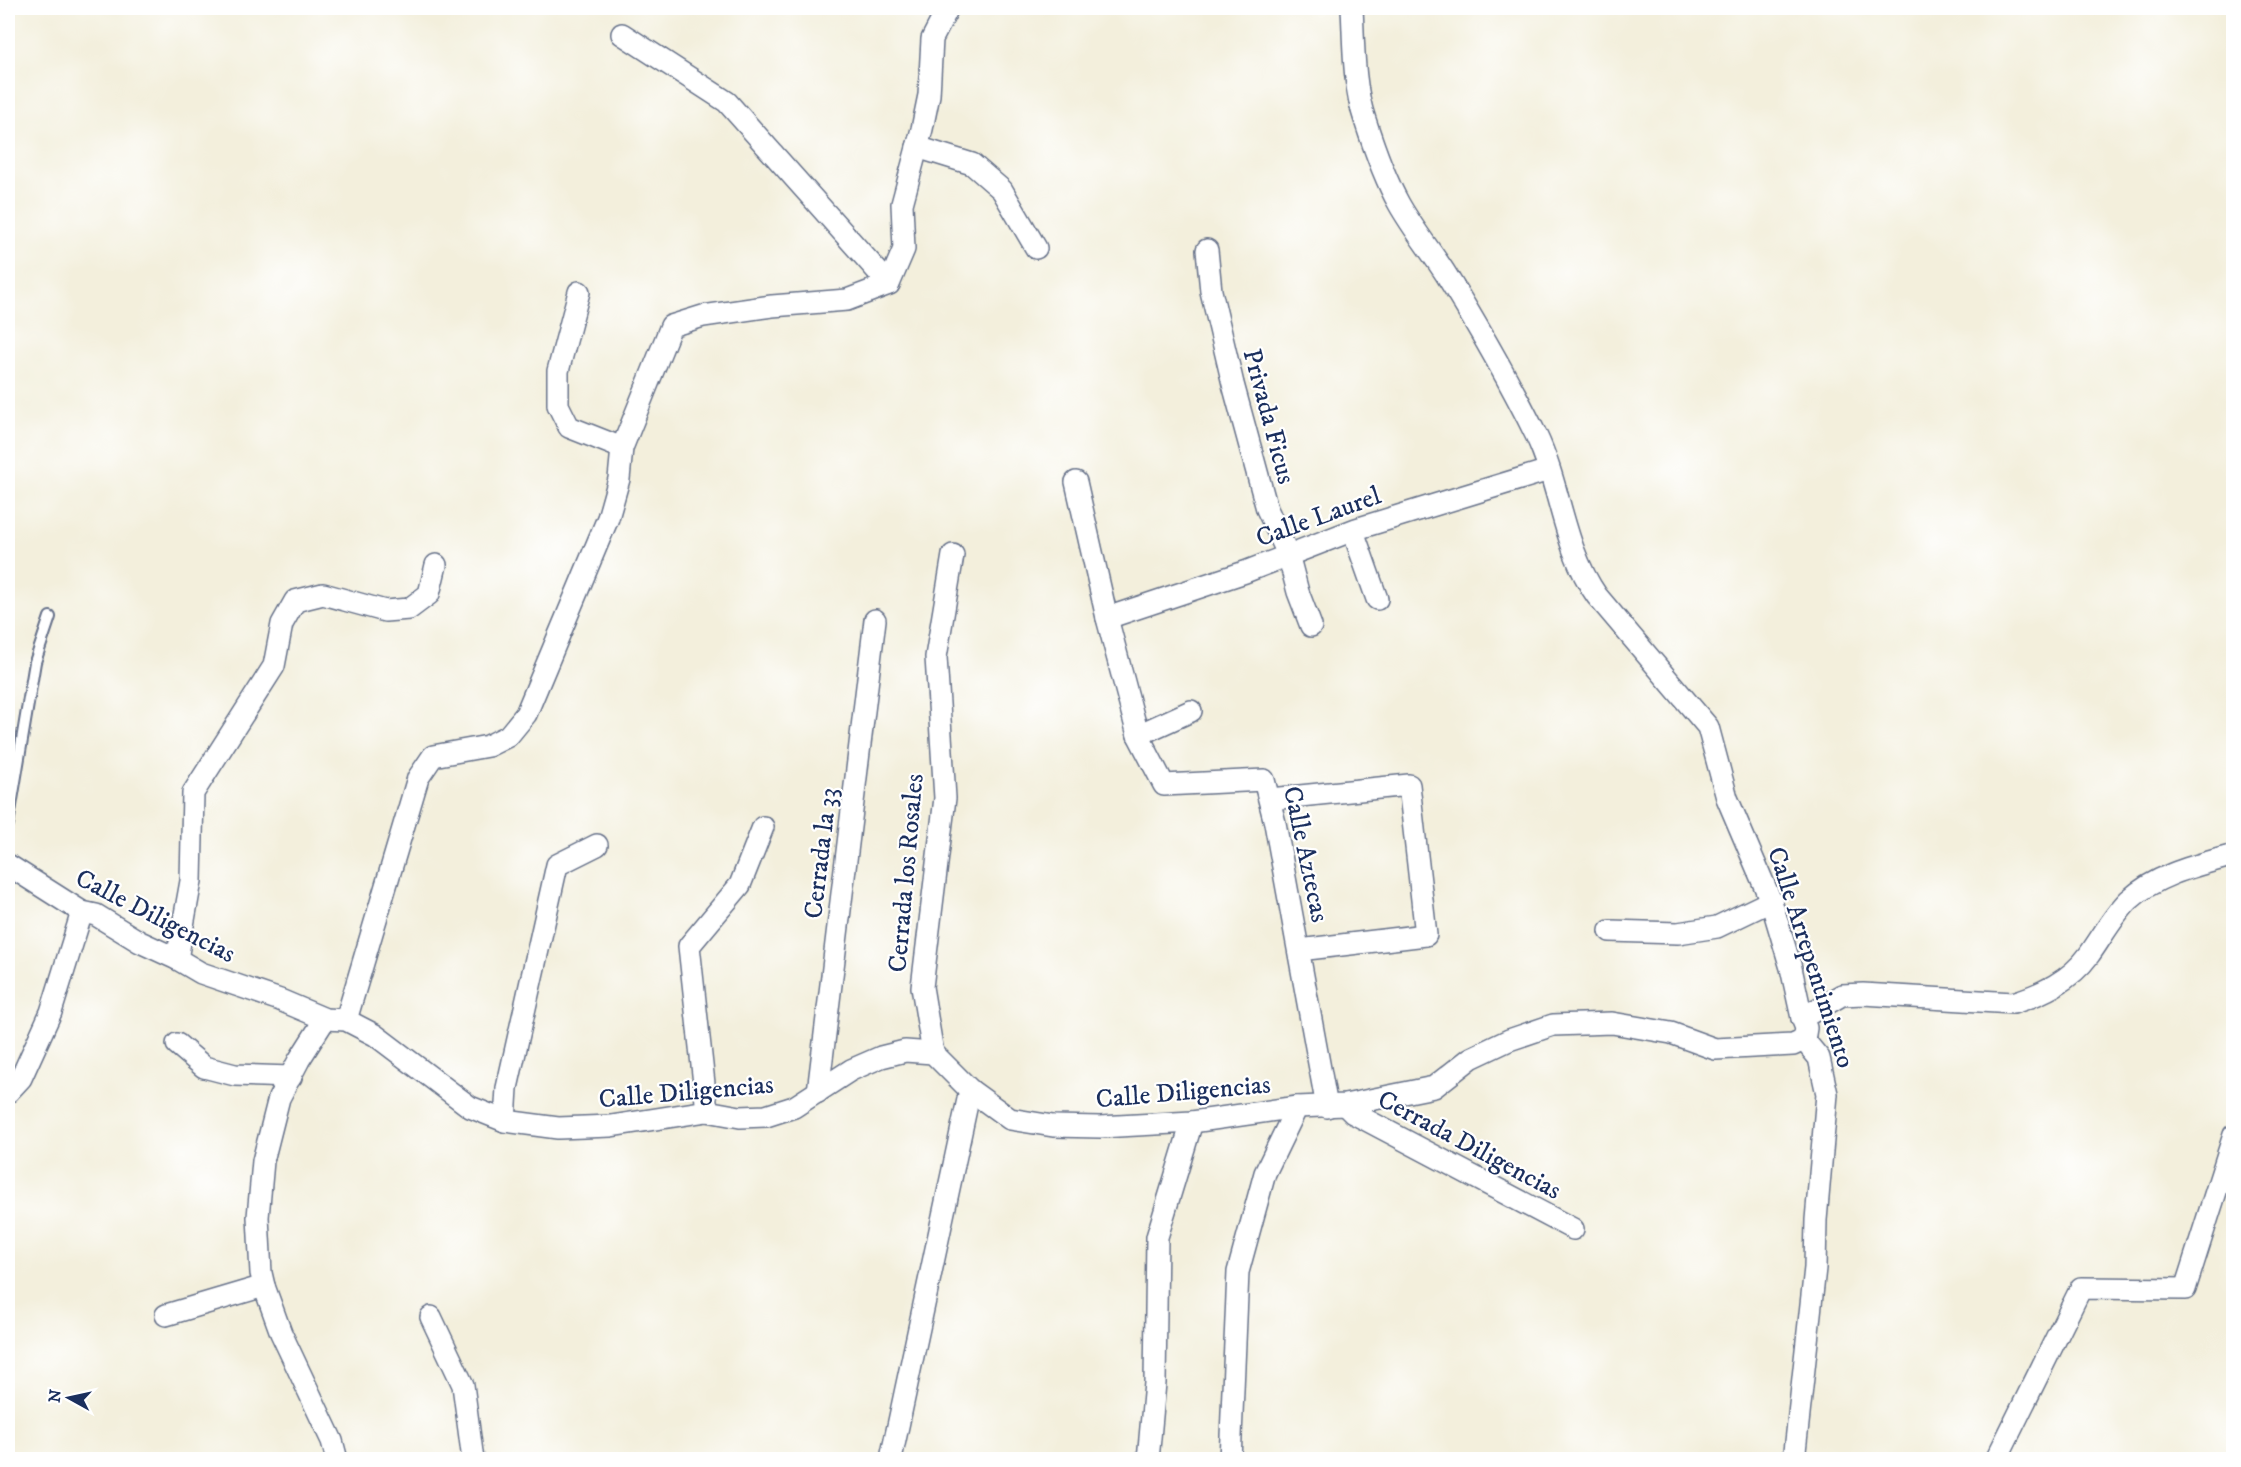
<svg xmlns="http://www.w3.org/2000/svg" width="2241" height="1467" font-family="'IM FELL DW Pica',serif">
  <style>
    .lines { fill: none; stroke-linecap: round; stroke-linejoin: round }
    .service-casing { stroke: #67728a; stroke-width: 14 }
    .minor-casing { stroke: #67728a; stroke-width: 24 }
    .service { stroke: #fff; stroke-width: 10 }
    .minor { stroke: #fff; stroke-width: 21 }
    .labels { text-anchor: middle; stroke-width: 4.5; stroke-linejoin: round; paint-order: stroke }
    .street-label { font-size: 26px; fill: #1b2f5e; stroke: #fff }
  </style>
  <rect width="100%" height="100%" fill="#fff"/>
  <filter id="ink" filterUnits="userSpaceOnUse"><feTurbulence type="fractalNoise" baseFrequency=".0167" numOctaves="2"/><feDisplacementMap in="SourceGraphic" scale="12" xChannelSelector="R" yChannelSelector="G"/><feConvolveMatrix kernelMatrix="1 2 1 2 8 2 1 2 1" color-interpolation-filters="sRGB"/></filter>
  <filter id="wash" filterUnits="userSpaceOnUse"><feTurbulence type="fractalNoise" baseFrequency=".008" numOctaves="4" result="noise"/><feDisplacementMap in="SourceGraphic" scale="24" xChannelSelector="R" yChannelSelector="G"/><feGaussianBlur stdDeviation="1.35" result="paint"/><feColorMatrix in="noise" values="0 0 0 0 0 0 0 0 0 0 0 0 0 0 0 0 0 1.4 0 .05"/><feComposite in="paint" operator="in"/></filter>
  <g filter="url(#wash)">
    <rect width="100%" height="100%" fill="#f3efdc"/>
  </g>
  <g filter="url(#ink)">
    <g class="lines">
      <g class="service-casing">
        <path id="service" d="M8 824 35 662 50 617"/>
      </g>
      <g class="minor-casing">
        <g id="minor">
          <path d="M1352 8C1354 45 1353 85 1365 120 1374 148 1385 179 1399 204 1413 229 1432 252 1447 276 1479 328 1509 380 1536 435 1561 487 1563 548 1597 596L1708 727 1727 798 1771 901 1791 968 1802 1018 1806 1028 1804 1040 1819 1058 1827 1094 1816 1220 1815 1268 1794 1460"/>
          <path d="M622 34 727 102 889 284"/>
          <path d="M917 147 972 164 1002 190 1036 248"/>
          <path d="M1207 250 1211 291 1233 384 1267 509 1288 554 1298 592 1311 626"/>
          <path d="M579 292 558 371V405L569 427 622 448"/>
          <path d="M1076 482 1107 618 1138 735 1164 785 1264 780 1275 823 1327 1107"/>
          <path d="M1353 531 1377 599"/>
          <path d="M1107 618 1245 572 1356 529 1549 470"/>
          <path d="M1138 735 1191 711"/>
          <path d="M1270 799 1409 785 1426 935 1299 950"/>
          <path d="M8 865 82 912 96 915 140 942 177 959 201 973 280 1000 325 1019 346 1020 375 1035 470 1107 505 1121 558 1128 611 1126 707 1111 740 1117 766 1116 794 1107 851 1070 881 1057 905 1051 933 1053 970 1090 1010 1119 1053 1126 1100 1127 1192 1122 1297 1107 1345 1105 1434 1087 1471 1058 1509 1040 1553 1025 1612 1023 1671 1033 1715 1049 1793 1045 1804 1040"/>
          <path d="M1610 931 1678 933 1717 927 1771 901"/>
          <path d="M177 959 191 881 193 793 274 666 282 624 295 601 323 594 385 611 409 609 429 594 436 565"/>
          <path d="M1802 1018 1842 995 1863 994 2013 1003C2042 994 2070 981 2089 955 2102 937 2113 916 2129 900 2157 874 2198 865 2234 855"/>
          <path d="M325 1019 299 1060 279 1098 263 1161 258 1217 261 1273 264 1286 281 1333 332 1441 337 1460"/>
          <path d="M346 1020 418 778 433 756 488 746 508 736 526 714 608 518 619 479 622 448 671 326 703 316 772 306 847 300 889 284 904 249 902 204 922 129 929 95 932 39 948 8"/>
          <path d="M177 1044 204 1067 235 1075 291 1077"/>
          <path d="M933 1053 922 987 945 798 936 657 953 555"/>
          <path d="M8 1092 21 1078 51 1012 82 912"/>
          <path d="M818 1092 875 620"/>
          <path d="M1345 1105 1353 1113 1573 1229"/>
          <path d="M707 1111 689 946 740 885 763 827"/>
          <path d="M505 1121 507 1088 557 865 597 845"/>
          <path d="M166 1315 264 1286"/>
          <path d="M431 1317 463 1385 473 1460"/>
          <path d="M892 1454 970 1090"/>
          <path d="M1148 1460 1155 1383 1157 1237 1192 1122"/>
          <path d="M1230 1460 1238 1272 1265 1173 1297 1107"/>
          <path d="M1996 1460 2081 1288 2185 1289 2234 1135"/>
        </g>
      </g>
      <use href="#service" class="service"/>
      <use href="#minor" class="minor"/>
    </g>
  </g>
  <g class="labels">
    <g class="street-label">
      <text transform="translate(1270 416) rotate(75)" y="9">Privada Ficus</text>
      <text transform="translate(1318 516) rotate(-20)" y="9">Calle Laurel</text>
      <text transform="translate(820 853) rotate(-83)" y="9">Cerrada la 33</text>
      <text transform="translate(1307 854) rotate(78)" y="9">Calle Aztecas</text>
      <text transform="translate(905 873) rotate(-85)" y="9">Cerrada los Rosales</text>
      <text transform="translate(156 915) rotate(27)" y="9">Calle Diligencias</text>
      <text transform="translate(1812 957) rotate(72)" y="9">Calle Arrepentimiento</text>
      <text transform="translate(686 1091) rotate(-5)" y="9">Calle Diligencias</text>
      <text transform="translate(1183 1091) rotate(-5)" y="9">Calle Diligencias</text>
      <text transform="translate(1470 1144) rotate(28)" y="9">Cerrada Diligencias</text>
    </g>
  </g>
  <rect width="2241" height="1467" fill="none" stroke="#fff" stroke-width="30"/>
  <g transform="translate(69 1398) rotate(278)" stroke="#ffffff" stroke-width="4.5" paint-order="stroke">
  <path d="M0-4.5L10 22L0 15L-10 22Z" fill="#1b2f5e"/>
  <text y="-9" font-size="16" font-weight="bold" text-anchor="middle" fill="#1b2f5e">N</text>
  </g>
</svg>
